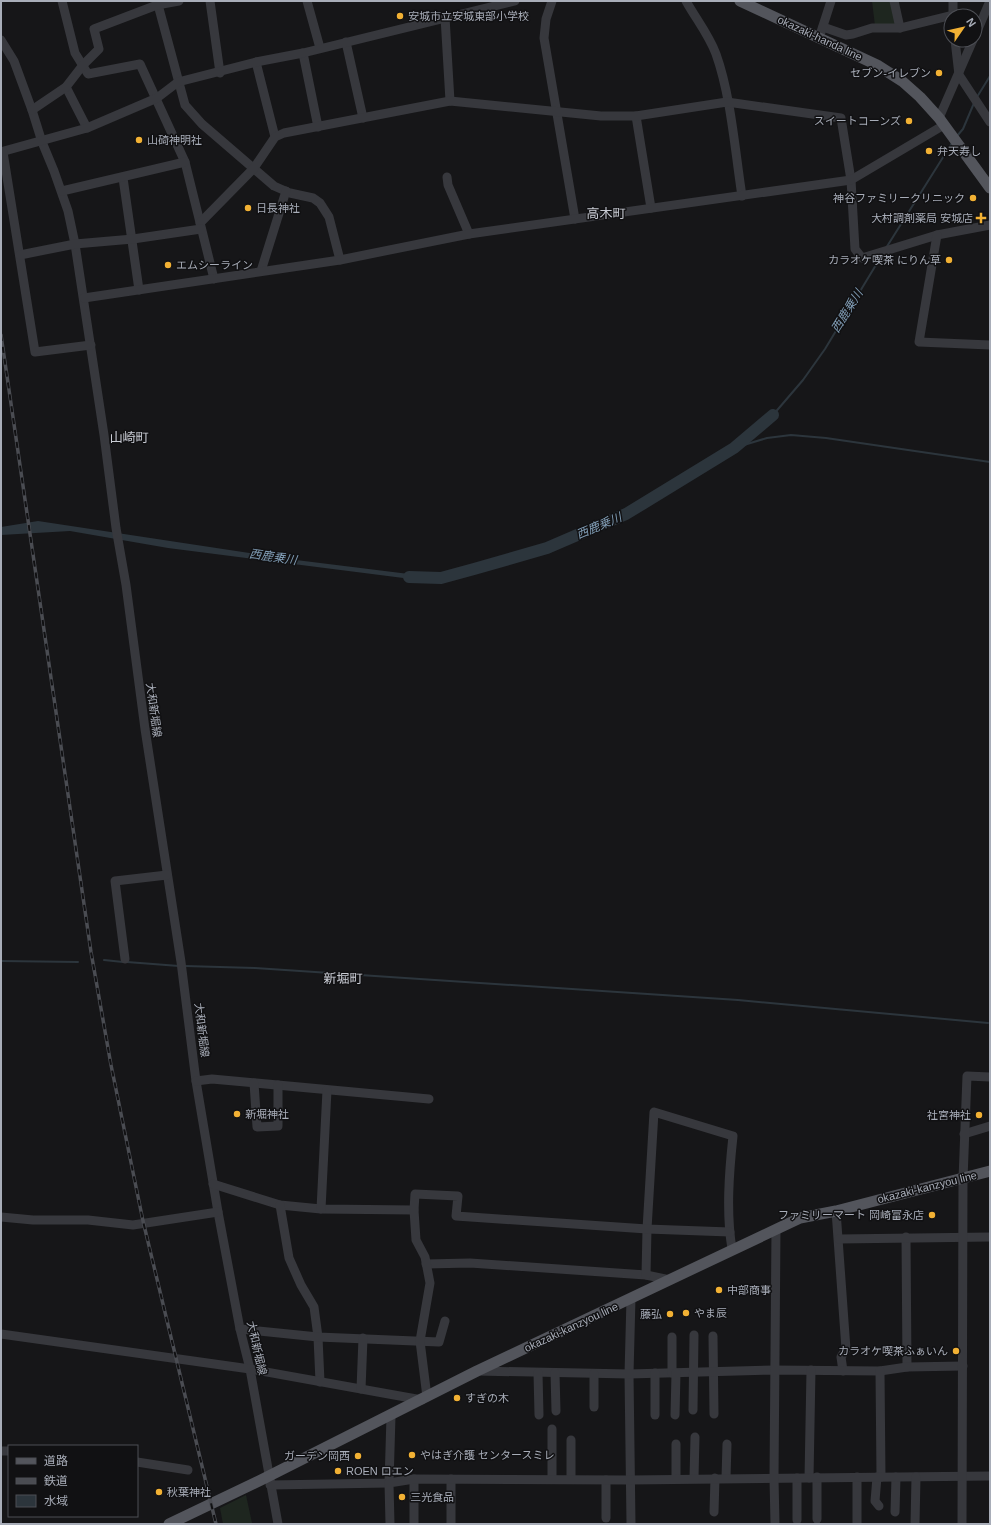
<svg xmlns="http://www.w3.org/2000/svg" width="991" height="1525" font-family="Arial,'Noto Sans JP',sans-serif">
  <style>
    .green { fill: #1e261f }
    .water { fill: #2c353c }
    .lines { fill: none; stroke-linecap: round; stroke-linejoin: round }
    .stream { stroke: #2c353c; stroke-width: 2 }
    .river { stroke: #2c353c; stroke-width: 12 }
    .minor { stroke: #37383d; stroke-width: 9 }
    .major { stroke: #53555c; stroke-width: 11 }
    .rail-casing { stroke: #4a4c52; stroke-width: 3.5 }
    .rail { stroke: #111113; stroke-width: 2; stroke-dasharray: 6; stroke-linecap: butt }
    .poi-dot { fill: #f2b134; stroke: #111113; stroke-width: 1.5 }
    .labels { text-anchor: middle; stroke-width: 3; stroke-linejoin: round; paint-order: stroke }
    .poi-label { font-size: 11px; fill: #a8adb8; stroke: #111113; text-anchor: start }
    .street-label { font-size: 11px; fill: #a8adb8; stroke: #111113 }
    .water-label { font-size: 12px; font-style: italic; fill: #7f9bb3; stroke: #111113 }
    .quarter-label { font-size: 13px; fill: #c9ccd4; stroke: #111113 }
  </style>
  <rect width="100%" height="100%" fill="#161618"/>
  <g class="green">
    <path d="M872 1H891L896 25 875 26Z"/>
    <path d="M246 1495 252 1523 223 1524 220 1508Z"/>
  </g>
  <path class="water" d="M38 521 296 560 425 576 427 581 168 548 70 531 1 535V527Z"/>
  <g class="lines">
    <g class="stream">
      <path d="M977 97 990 76"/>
      <path d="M957 136 963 129 974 103"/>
      <path d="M886 248 952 143"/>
      <path d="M773 415 803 380 825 349 882 255"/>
      <path d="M734 448 767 438 791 435 826 438 990 462"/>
      <path d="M104 960 123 962"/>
      <path d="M1 961 78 962"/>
      <path d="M127 962 179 966"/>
      <path d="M185 966 255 968 738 1000 988 1023"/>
    </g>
    <path class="river" d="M409 577 441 578 474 569 547 548 626 514 734 448 773 415"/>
    <g class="minor">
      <path d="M62 1 75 53 88 74 140 64 185 162 214 279"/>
      <path d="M157 1 185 105 202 124 274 186 290 193 313 198 320 203 329 217 340 260"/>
      <path d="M210 1 220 73"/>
      <path d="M307 1 320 48"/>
      <path d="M552 1 546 19 544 38 575 219"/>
      <path d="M686 1C696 19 709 35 716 54 731 96 735 151 742 196"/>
      <path d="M894 1 900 28"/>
      <path d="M953 16V1"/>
      <path d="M445 17 450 101"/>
      <path d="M823 27 846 35 853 34 872 28H900L953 15"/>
      <path d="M821 32 831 1"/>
      <path d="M975 36 990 1"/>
      <path d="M1 40 14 61 32 110 42 142 54 171 68 211 75 244 104 435 116 528 126 585 145 729 181 962 196 1081 218 1212 240 1329 250 1369 278 1524"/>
      <path d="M955 40 959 75 990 122"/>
      <path d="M346 42 363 118"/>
      <path d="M303 53 318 127"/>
      <path d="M256 62 275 137"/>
      <path d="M66 87 87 128"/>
      <path d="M32 110 66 87 83 65 99 49 94 29 157 5 179 1"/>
      <path d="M636 116 651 208"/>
      <path d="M939 118 973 40"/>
      <path d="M1 152 87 128 157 98 178 82 256 62 303 53 515 1"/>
      <path d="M3 152 35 352 91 345"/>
      <path d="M447 177 448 185 469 234"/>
      <path d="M123 178 139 290"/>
      <path d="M62 191 185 162"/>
      <path d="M200 223 254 168 275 137 284 133 450 101 601 116H636L727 102 841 118 851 180 855 249 862 258 937 235 990 225"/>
      <path d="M937 235 919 342 990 345"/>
      <path d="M20 255 75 244 133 239 201 229"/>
      <path d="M261 271 286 191"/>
      <path d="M84 298 340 260 469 234 851 180 944 125"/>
      <path d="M125 959 115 881 167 875"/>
      <path d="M196 1081 212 1079 429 1099"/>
      <path d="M254 1083 257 1127 278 1126V1085"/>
      <path d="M964 1134 990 1126"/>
      <path d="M213 1184 280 1205 321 1209 414 1210"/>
      <path d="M280 1205 289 1258 301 1285 314 1307 318 1337 320 1382"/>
      <path d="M321 1209 327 1090"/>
      <path d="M836 1211 846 1349 841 1357 843 1371"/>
      <path d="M1 1217 33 1220H88L133 1225 218 1212"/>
      <path d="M906 1237 907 1367"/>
      <path d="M839 1239 990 1237"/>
      <path d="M426 1264 470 1263 646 1275 670 1280"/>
      <path d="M646 1275 647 1229 654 1112 733 1136C729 1173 726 1213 732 1249"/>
      <path d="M631 1298 629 1374 631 1524"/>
      <path d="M240 1329 318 1337 439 1342 445 1321"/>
      <path d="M1 1334 250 1369 422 1400"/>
      <path d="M713 1336 714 1414"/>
      <path d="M477 1371 629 1374 774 1370 880 1371 907 1367 963 1366"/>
      <path d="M880 1371 881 1477"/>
      <path d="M538 1373 539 1415"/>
      <path d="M555 1373 556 1411"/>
      <path d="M655 1373V1415"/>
      <path d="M672 1373V1337"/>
      <path d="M361 1389 363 1338"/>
      <path d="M427 1397 420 1341 430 1283 425 1257 416 1240 414 1210 415 1194 458 1196 456 1216 647 1229 730 1232"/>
      <path d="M594 1407V1374"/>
      <path d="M693 1410 694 1335"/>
      <path d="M675 1415 676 1373"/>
      <path d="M552 1429V1479"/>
      <path d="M676 1444V1478"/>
      <path d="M1 1451H9"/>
      <path d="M137 1462 188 1470"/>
      <path d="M877 1477 875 1501 879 1506"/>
      <path d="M694 1478 695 1437"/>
      <path d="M726 1478 727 1444"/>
      <path d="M809 1478 811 1370"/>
      <path d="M414 1479V1524"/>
      <path d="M451 1479V1524"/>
      <path d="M571 1479V1440"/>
      <path d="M606 1480V1518"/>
      <path d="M270 1485 389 1483 391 1416"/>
      <path d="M714 1512 715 1478"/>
      <path d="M895 1512 896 1477"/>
      <path d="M817 1519V1477"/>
      <path d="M797 1520V1478"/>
      <path d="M857 1523V1477"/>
      <path d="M390 1524 389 1483 414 1479 630 1480 990 1476"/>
      <path d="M775 1524 774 1478 776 1229"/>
      <path d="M915 1524 916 1477"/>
      <path d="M962 1524 963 1179 967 1076 990 1077"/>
    </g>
    <g class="major">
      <path d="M740 1 877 65 902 81 920 97 939 118 990 188"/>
      <path d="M169 1524 263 1479 477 1371 800 1218 836 1211 990 1171"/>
    </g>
    <g class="rail-casing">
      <path id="rail" d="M1 335 91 952 111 1065 143 1221 216 1524"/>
    </g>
    <use href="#rail" class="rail"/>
  </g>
  <g class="poi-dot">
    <circle cx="400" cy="16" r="4"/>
    <circle cx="939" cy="73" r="4"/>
    <circle cx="909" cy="121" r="4"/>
    <circle cx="139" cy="140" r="4"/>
    <circle cx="929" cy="151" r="4"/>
    <circle cx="973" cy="198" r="4"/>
    <circle cx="248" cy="208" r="4"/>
    <path d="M979 212h4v4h4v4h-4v4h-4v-4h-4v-4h4z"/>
    <circle cx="949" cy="260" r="4"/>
    <circle cx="168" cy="265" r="4"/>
    <circle cx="237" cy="1114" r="4"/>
    <circle cx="979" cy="1115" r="4"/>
    <circle cx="932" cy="1215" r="4"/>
    <circle cx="719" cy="1290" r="4"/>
    <circle cx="686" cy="1313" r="4"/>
    <circle cx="670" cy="1314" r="4"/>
    <circle cx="956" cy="1351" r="4"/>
    <circle cx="457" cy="1398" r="4"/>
    <circle cx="412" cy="1455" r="4"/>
    <circle cx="358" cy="1456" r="4"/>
    <circle cx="338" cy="1471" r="4"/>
    <circle cx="159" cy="1492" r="4"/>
    <circle cx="402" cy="1497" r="4"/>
  </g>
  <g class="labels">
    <g class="poi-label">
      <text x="408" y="20">安城市立安城東部小学校</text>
      <text x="931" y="77" text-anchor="end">セブン-イレブン</text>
      <text x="901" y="125" text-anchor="end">スイートコーンズ</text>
      <text x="147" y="144">山碕神明社</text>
      <text x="937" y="155">弁天寿し</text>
      <text x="965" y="202" text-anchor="end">神谷ファミリークリニック</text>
      <text x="256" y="212">日長神社</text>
      <text x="973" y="222" text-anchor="end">大村調剤薬局 安城店</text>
      <text x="941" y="264" text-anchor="end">カラオケ喫茶 にりん草</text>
      <text x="176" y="269">エムシーライン</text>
      <text x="245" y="1118">新堀神社</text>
      <text x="971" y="1119" text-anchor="end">社宮神社</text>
      <text x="924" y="1219" text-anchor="end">ファミリーマート 岡崎富永店</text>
      <text x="727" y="1294">中部商事</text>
      <text x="694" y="1317">やま辰</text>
      <text x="662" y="1318" text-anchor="end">藤弘</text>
      <text x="948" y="1355" text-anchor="end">カラオケ喫茶ふぁいん</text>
      <text x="465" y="1402">すぎの木</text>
      <text x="420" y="1459">やはぎ介護 センタースミレ</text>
      <text x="350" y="1460" text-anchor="end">ガーデン岡西</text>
      <text x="346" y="1475">ROEN ロエン</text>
      <text x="167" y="1496">秋葉神社</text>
      <text x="410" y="1501">三光食品</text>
    </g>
    <g class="street-label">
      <text transform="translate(820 38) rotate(25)" y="4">okazaki-handa line</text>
      <text transform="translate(154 710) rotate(82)" y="4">大和新堀線</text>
      <text transform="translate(202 1030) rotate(83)" y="4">大和新堀線</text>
      <text transform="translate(927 1187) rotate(-14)" y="4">okazaki-kanzyou line</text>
      <text transform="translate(571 1327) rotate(-25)" y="4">okazaki-kanzyou line</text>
      <text transform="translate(257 1348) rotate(77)" y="4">大和新堀線</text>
    </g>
    <g class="water-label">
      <text transform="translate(847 311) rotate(-58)" y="4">西鹿乗川</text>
      <text transform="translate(599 526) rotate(-23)" y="4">西鹿乗川</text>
      <text transform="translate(273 557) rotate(8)" y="4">西鹿乗川</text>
    </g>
    <g class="quarter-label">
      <text x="606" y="218">高木町</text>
      <text x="129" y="442">山崎町</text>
      <text x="343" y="983">新堀町</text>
    </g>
  </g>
  <rect width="991" height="1525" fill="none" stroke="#a8adb8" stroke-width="4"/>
  <rect x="8" y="1445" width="130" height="72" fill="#111113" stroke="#4d4f55"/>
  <rect x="16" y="1458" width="20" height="6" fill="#53555c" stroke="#4d4f55"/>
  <text x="44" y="1465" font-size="12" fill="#a8adb8">道路</text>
  <rect x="16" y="1478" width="20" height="6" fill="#4a4c52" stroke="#4d4f55"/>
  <text x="44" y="1485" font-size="12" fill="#a8adb8">鉄道</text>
  <rect x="16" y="1495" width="20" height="12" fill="#2c353c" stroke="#4d4f55"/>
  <text x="44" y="1505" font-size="12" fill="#a8adb8">水域</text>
  <g transform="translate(963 28) rotate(56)"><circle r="19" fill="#111113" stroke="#4d4f55"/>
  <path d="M0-3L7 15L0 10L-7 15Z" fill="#f2b134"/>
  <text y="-6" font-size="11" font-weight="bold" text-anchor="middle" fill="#a8adb8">N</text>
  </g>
</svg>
